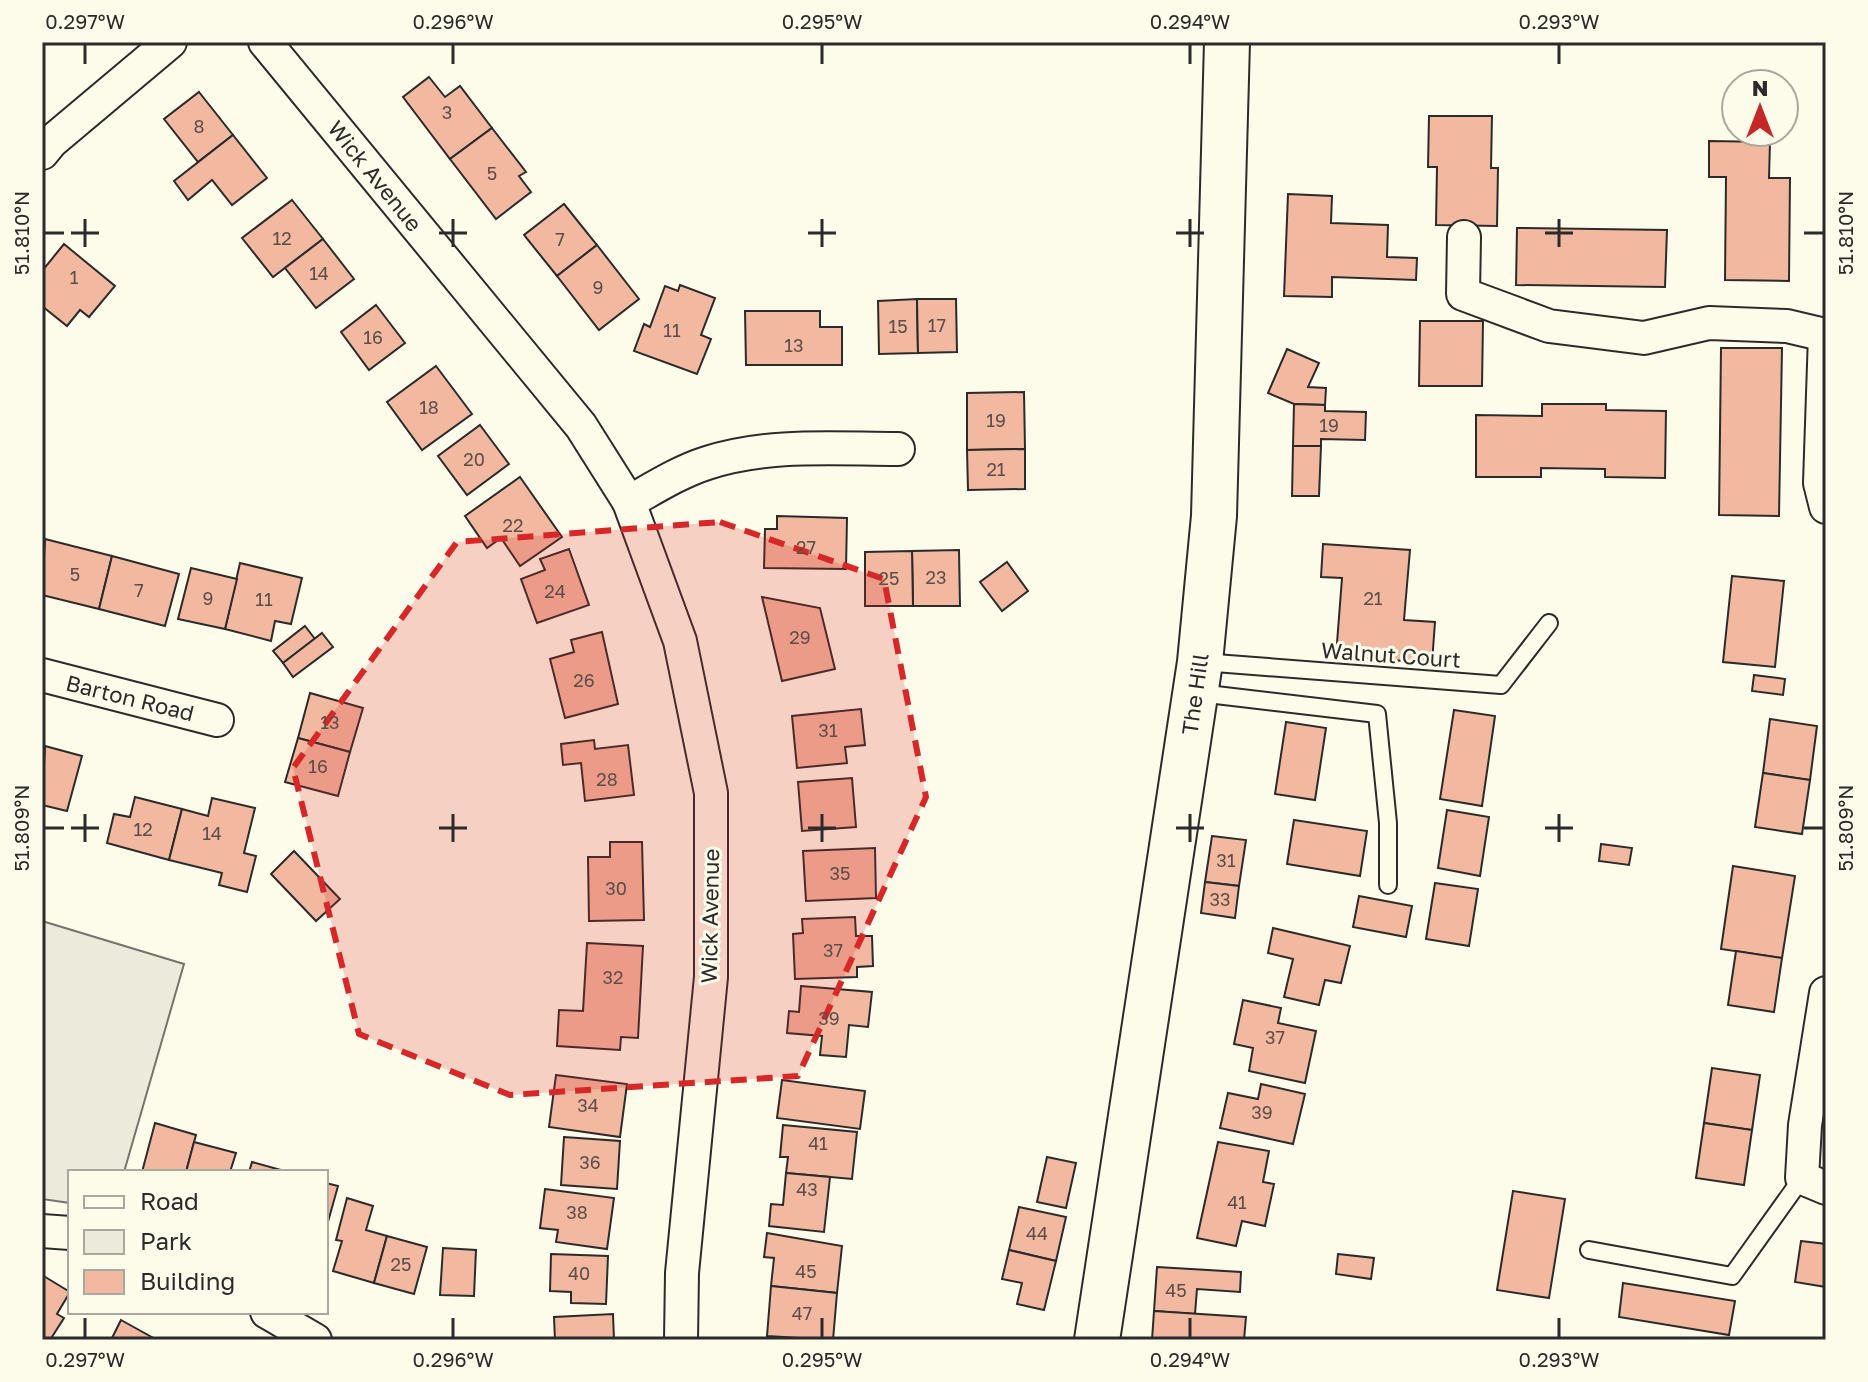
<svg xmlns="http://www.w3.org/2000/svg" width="1868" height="1382" font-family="'Golos Text',sans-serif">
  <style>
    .green { fill: #ecebdb; stroke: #74746e; stroke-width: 2 }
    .building { fill: #f2b8a0; stroke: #2b2b2b; stroke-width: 2 }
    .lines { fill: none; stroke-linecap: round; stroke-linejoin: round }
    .lane-casing { stroke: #2b2b2b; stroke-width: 20 }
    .street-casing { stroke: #2b2b2b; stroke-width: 36 }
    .secondary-casing { stroke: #2b2b2b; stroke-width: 48 }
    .lane { stroke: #fdfbea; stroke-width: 16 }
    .street { stroke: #fdfbea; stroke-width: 32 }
    .secondary { stroke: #fdfbea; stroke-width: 44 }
    .marked { fill: #d62828; fill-opacity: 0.2; stroke: #d62828; stroke-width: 6; stroke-dasharray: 16 10; stroke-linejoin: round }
    .ticks { fill: none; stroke: #2b2b2b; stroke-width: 3 }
    .labels { text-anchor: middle; stroke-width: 6; stroke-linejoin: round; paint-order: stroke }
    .number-label { font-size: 18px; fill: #5d4e48 }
    .street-label { font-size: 22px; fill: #2b2b2b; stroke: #fdfbea }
    .neatline { fill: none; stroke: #2b2b2b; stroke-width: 3 }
    .ticks-label { font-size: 20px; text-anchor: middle; fill: #2b2b2b }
  </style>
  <rect width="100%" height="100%" fill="#fdfbea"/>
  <path class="green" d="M42 921 184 964 124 1172H70V1203L42 1199Z"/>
  <g class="building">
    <path d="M429 77 445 97 460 86 492 128 450 159 403 97Z"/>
    <path d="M199 92 233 135 198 162 164 119Z"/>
    <path d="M1429 116H1492L1491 168H1498L1497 226 1436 225 1437 167H1428Z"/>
    <path d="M492 128 526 172 519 176 531 192 496 219 450 159Z"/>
    <path d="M233 135 267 178 232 205 212 180 188 200 174 181Z"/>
    <path d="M1709 141 1770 142 1769 178H1790L1789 281 1725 280 1726 177H1709Z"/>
    <path d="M1288 194 1332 196 1331 223 1388 225 1387 257 1417 258 1416 280 1332 277V297L1284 296Z"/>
    <path d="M292 200 323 239 273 277 242 238Z"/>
    <path d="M564 204 597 245 557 276 524 235Z"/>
    <path d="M1517 228 1667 230 1665 287 1516 285Z"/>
    <path d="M323 239 354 279 316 308 285 268Z"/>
    <path d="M64 244 115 286 89 317 80 310 67 326 42 306V271Z"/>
    <path d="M597 245 639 299 599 330 557 276Z"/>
    <path d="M680 285 715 298 701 335 711 339 697 374 634 351 644 324 650 327 665 286 678 291Z"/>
    <path d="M917 299 918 353 879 354 878 301Z"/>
    <path d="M917 299H956L957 352 918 353Z"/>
    <path d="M376 305 405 343 369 370 341 332Z"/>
    <path d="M745 311H820V327H842V365H746Z"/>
    <path d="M1420 321H1483L1482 386H1419Z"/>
    <path d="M1721 348H1782L1779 516 1719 515Z"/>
    <path d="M1287 349 1319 363 1308 387 1326 388 1325 405 1294 404 1268 393Z"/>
    <path d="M436 366 472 414 422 450 387 402Z"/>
    <path d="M1024 392 1025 449 967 450V393Z"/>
    <path d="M1294 404 1325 405V411L1366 412 1365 440 1321 439V446H1293Z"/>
    <path d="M1542 404H1606V410L1666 411 1665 478 1605 477V469L1541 468V477H1476V415L1542 416Z"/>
    <path d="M480 425 509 464 467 495 438 456Z"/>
    <path d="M1293 446H1321L1319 496H1292Z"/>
    <path d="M1025 449V489L968 490 967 450Z"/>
    <path d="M520 477 562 537 520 566 501 538 487 548 465 516Z"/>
    <path d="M777 516 847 518 846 569 764 568 765 529H777Z"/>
    <path d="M45 539 112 556 99 609 42 595Z"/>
    <path d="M1323 544 1410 550 1404 620 1435 622 1432 663 1336 656 1342 578 1321 577Z"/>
    <path d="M569 549 589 605 537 623 521 579 545 570 540 559Z"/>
    <path d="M959 550 960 606H913L912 551Z"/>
    <path d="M912 551 913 606H865V552Z"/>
    <path d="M112 556 179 574 165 626 99 609Z"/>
    <path d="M1007 562 1028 591 1002 611 980 582Z"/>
    <path d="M240 563 302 578 291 624 275 621 271 641 225 629Z"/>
    <path d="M191 568 237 579 225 629 178 619Z"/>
    <path d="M1732 576 1784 581 1775 667 1723 662Z"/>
    <path d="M762 597 820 608 835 669 782 681Z"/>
    <path d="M305 626 315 639 283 663 273 651Z"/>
    <path d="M602 632 618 704 565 718 550 659 574 652 571 640Z"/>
    <path d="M322 633 333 647 293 677 283 663Z"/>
    <path d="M1754 675 1785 679 1783 695 1752 691Z"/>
    <path d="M310 693 363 708 350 752 298 738Z"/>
    <path d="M861 709 865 745 845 747 847 763 797 768 792 716Z"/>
    <path d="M1454 710 1495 716 1482 806 1440 799Z"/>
    <path d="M1770 719 1817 726 1810 780 1763 773Z"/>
    <path d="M1286 722 1326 728 1315 800 1275 794Z"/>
    <path d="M298 738 350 752 338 796 285 782Z"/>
    <path d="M594 740 595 749 628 745 634 795 585 801 581 763 563 765 561 744Z"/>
    <path d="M45 746 82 756 67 811 42 805Z"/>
    <path d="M1763 773 1810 780 1802 834 1755 827Z"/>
    <path d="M852 778 856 827 802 831 798 782Z"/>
    <path d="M135 797 182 809 169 860 107 843 114 814 130 817Z"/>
    <path d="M212 798 255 808 244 853 256 856 247 892 219 885 222 873 169 860 182 809 208 816Z"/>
    <path d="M1447 810 1489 817 1480 876 1438 868Z"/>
    <path d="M1294 820 1367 831 1360 876 1287 864Z"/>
    <path d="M1212 836 1246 840 1239 886 1205 882Z"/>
    <path d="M610 842H642L644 920 589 921 588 857H610Z"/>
    <path d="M1601 844 1632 848 1629 865 1599 861Z"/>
    <path d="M875 848 876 898 806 901 803 851Z"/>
    <path d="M294 851 340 899 316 921 271 874Z"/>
    <path d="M1733 866 1795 876 1782 958 1721 949Z"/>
    <path d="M1205 882 1239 886 1235 918 1201 913Z"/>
    <path d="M1435 883 1478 889 1469 946 1426 939Z"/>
    <path d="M1359 896 1412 906 1406 937 1353 927Z"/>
    <path d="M855 917 856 936H872L873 966 857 967V977L795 979 793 934 803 933 802 919Z"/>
    <path d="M1273 928 1350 946 1341 983 1325 980 1319 1005 1284 997 1293 959 1268 953Z"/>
    <path d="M587 943 643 946 638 1038 621 1037 620 1050 557 1046 559 1010 583 1011Z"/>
    <path d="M1736 951 1782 958 1774 1012 1728 1005Z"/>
    <path d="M801 986 872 992 868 1027 849 1025 846 1057 820 1055 822 1036 787 1033 789 1011 799 1012Z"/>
    <path d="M1243 1000 1281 1008 1278 1023 1316 1031 1305 1083 1249 1071 1253 1048 1234 1044Z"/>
    <path d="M1712 1068 1760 1075 1752 1130 1704 1123Z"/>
    <path d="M556 1075 627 1084 620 1137 549 1127Z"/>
    <path d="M782 1080 865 1091 860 1129 777 1118Z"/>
    <path d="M1261 1084 1305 1094 1293 1144 1220 1128 1228 1093 1258 1099Z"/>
    <path d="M155 1123 196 1135 186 1172H142Z"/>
    <path d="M1704 1123 1752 1130 1744 1185 1696 1178Z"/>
    <path d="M783 1125 857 1132 852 1179 786 1173 788 1157H780Z"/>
    <path d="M564 1137 620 1141 617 1189 561 1185Z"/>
    <path d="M194 1142 236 1153 230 1172H186Z"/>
    <path d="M1218 1142 1269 1151 1263 1182 1274 1184 1265 1226 1242 1221 1236 1246 1197 1238Z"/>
    <path d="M1047 1157 1076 1163 1066 1208 1037 1202Z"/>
    <path d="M252 1162 288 1172H249Z"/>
    <path d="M786 1173 830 1177 824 1232 769 1226 771 1204 783 1205Z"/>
    <path d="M326 1183 338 1186 326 1229Z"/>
    <path d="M545 1189 614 1198 607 1249 556 1242 558 1230 540 1228Z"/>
    <path d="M1513 1191 1565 1199 1549 1298 1497 1290Z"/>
    <path d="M347 1198 373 1206 366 1230 387 1236 374 1283 333 1271 342 1241 336 1240Z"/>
    <path d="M1019 1207 1066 1217 1056 1261 1009 1250Z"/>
    <path d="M767 1233 842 1246 837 1293 771 1286 774 1258 764 1257Z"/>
    <path d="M387 1236 427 1247 414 1294 374 1283Z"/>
    <path d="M1801 1241 1826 1244V1287L1795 1282Z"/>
    <path d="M443 1248 476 1250 474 1296 440 1295Z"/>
    <path d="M1009 1250 1056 1261 1044 1310 1017 1304 1022 1283 1002 1279Z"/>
    <path d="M551 1254 608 1256 606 1304 571 1303V1292L550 1291Z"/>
    <path d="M1338 1254 1374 1258 1371 1279 1336 1274Z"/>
    <path d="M1157 1267 1241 1272 1240 1292 1197 1289 1195 1314 1154 1311Z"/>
    <path d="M42 1275 70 1292 57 1314 64 1318 50 1340H42Z"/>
    <path d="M1623 1283 1735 1301 1729 1335 1619 1317Z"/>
    <path d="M771 1286 837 1293 833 1340 767 1336Z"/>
    <path d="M1154 1311 1246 1317 1244 1340H1152Z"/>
    <path d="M613 1314 614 1340H555L554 1317Z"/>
    <path d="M121 1320 157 1340H111Z"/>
  </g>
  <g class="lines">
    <g class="lane-casing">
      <g id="lane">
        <path d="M1202 662 1501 685 1549 623"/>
        <path d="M1199 693 1377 714 1388 823V885"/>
        <path d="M1589 1250 1732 1276 1802 1178"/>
      </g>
    </g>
    <g class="street-casing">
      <g id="street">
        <path d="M265 42 581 426 629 502 680 641 711 793V977L682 1273 681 1340"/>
        <path d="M42 153 51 142 170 42"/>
        <path d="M1464 237 1463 294 1549 326 1644 338 1709 323 1787 326 1825 335 1820 483 1826 507"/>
        <path d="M629 502C654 488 679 472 707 463 768 443 835 449 898 449"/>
        <path d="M42 675 217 720"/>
        <path d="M1826 993 1805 1125 1802 1178 1826 1188"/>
        <path d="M42 1231 70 1233"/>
        <path d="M267 1312 315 1340"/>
      </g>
    </g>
    <g class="secondary-casing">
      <path id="secondary" d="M1097 1340 1200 662 1214 516 1227 42"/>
    </g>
    <use href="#lane" class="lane"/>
    <use href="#street" class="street"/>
    <use href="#secondary" class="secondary"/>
  </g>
  <path class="marked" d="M720 522 884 579 926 797 798 1076 510 1095 359 1034 293 768 457 542Z"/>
  <path class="ticks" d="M85 44V64M453 44V64M822 44V64M1190 44V64M1559 44V64M85 219V247M453 219V247M822 219V247M1190 219V247M1559 219V247M44 233H64M71 233H99M439 233H467M808 233H836M1176 233H1204M1545 233H1573M1804 233H1824M85 814V842M453 814V842M822 814V842M1190 814V842M1559 814V842M44 828H64M71 828H99M439 828H467M808 828H836M1176 828H1204M1545 828H1573M1804 828H1824M85 1318V1338M453 1318V1338M822 1318V1338M1190 1318V1338M1559 1318V1338"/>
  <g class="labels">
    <g class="number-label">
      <text x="447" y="119">3</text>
      <text x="199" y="133">8</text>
      <text x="492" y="180">5</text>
      <text x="282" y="245">12</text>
      <text x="560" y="246">7</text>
      <text x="319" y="280">14</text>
      <text x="74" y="284">1</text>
      <text x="598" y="294">9</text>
      <text x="937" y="332">17</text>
      <text x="898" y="333">15</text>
      <text x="672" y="337">11</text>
      <text x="373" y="344">16</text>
      <text x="794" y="352">13</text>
      <text x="429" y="414">18</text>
      <text x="996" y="427">19</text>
      <text x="1329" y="432">19</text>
      <text x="474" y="466">20</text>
      <text x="996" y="476">21</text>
      <text x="513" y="532">22</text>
      <text x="806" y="554">27</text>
      <text x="75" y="581">5</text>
      <text x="936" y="584">23</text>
      <text x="889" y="585">25</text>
      <text x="139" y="597">7</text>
      <text x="555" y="598">24</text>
      <text x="208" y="605">9</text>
      <text x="1373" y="605">21</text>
      <text x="264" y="606">11</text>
      <text x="800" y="644">29</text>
      <text x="584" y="687">26</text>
      <text x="330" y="729">13</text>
      <text x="828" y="737">31</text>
      <text x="318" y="773">16</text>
      <text x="607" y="786">28</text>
      <text x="143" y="836">12</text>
      <text x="212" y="840">14</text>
      <text x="1226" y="867">31</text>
      <text x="840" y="880">35</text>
      <text x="616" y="895">30</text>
      <text x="1220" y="906">33</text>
      <text x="833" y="957">37</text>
      <text x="613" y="984">32</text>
      <text x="829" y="1025">39</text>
      <text x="1275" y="1044">37</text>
      <text x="588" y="1112">34</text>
      <text x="1262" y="1119">39</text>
      <text x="818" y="1150">41</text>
      <text x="590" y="1169">36</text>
      <text x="807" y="1196">43</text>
      <text x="1237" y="1209">41</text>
      <text x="577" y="1219">38</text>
      <text x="1037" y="1240">44</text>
      <text x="401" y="1271">25</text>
      <text x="806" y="1278">45</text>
      <text x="579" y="1280">40</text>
      <text x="1176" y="1297">45</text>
      <text x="802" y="1320">47</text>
    </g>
    <g class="street-label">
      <text transform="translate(375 176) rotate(51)" y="8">Wick Avenue</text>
      <text transform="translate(1391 655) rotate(4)" y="8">Walnut Court</text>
      <text transform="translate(1195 694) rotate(-82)" y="8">The Hill</text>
      <text transform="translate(130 698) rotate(14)" y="8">Barton Road</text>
      <text transform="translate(710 916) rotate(-89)" y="8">Wick Avenue</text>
    </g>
  </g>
  <rect width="1868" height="1382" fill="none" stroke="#fdfbea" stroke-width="88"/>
  <rect x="68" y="1170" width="260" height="144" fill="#fdfbea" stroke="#a9a89e" stroke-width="2"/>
  <rect x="84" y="1196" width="40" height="12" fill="#fdfbea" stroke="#a9a89e" stroke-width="2"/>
  <text x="140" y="1210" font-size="24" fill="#2b2b2b">Road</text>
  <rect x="84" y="1230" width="40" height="24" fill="#ecebdb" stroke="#a9a89e" stroke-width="2"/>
  <text x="140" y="1250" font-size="24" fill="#2b2b2b">Park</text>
  <rect x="84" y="1270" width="40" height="24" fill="#f2b8a0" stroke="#a9a89e" stroke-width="2"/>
  <text x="140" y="1290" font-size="24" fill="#2b2b2b">Building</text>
  <g transform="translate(1760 108)"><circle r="38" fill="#fdfbea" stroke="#a9a89e" stroke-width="2"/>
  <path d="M0-6L14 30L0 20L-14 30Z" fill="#c62828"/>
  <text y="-12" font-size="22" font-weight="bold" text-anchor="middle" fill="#2b2b2b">N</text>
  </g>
  <rect x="44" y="44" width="1780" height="1294" class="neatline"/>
  <g class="ticks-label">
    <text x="85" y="29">0.297°W</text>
    <text x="453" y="29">0.296°W</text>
    <text x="822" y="29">0.295°W</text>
    <text x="1190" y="29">0.294°W</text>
    <text x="1559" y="29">0.293°W</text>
    <text transform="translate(22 233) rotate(-90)" y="7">51.810°N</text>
    <text transform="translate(1846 233) rotate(-90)" y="7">51.810°N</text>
    <text transform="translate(22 828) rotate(-90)" y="7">51.809°N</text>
    <text transform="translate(1846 828) rotate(-90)" y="7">51.809°N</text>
    <text x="85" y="1367">0.297°W</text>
    <text x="453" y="1367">0.296°W</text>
    <text x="822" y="1367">0.295°W</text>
    <text x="1190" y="1367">0.294°W</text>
    <text x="1559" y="1367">0.293°W</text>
  </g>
</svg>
